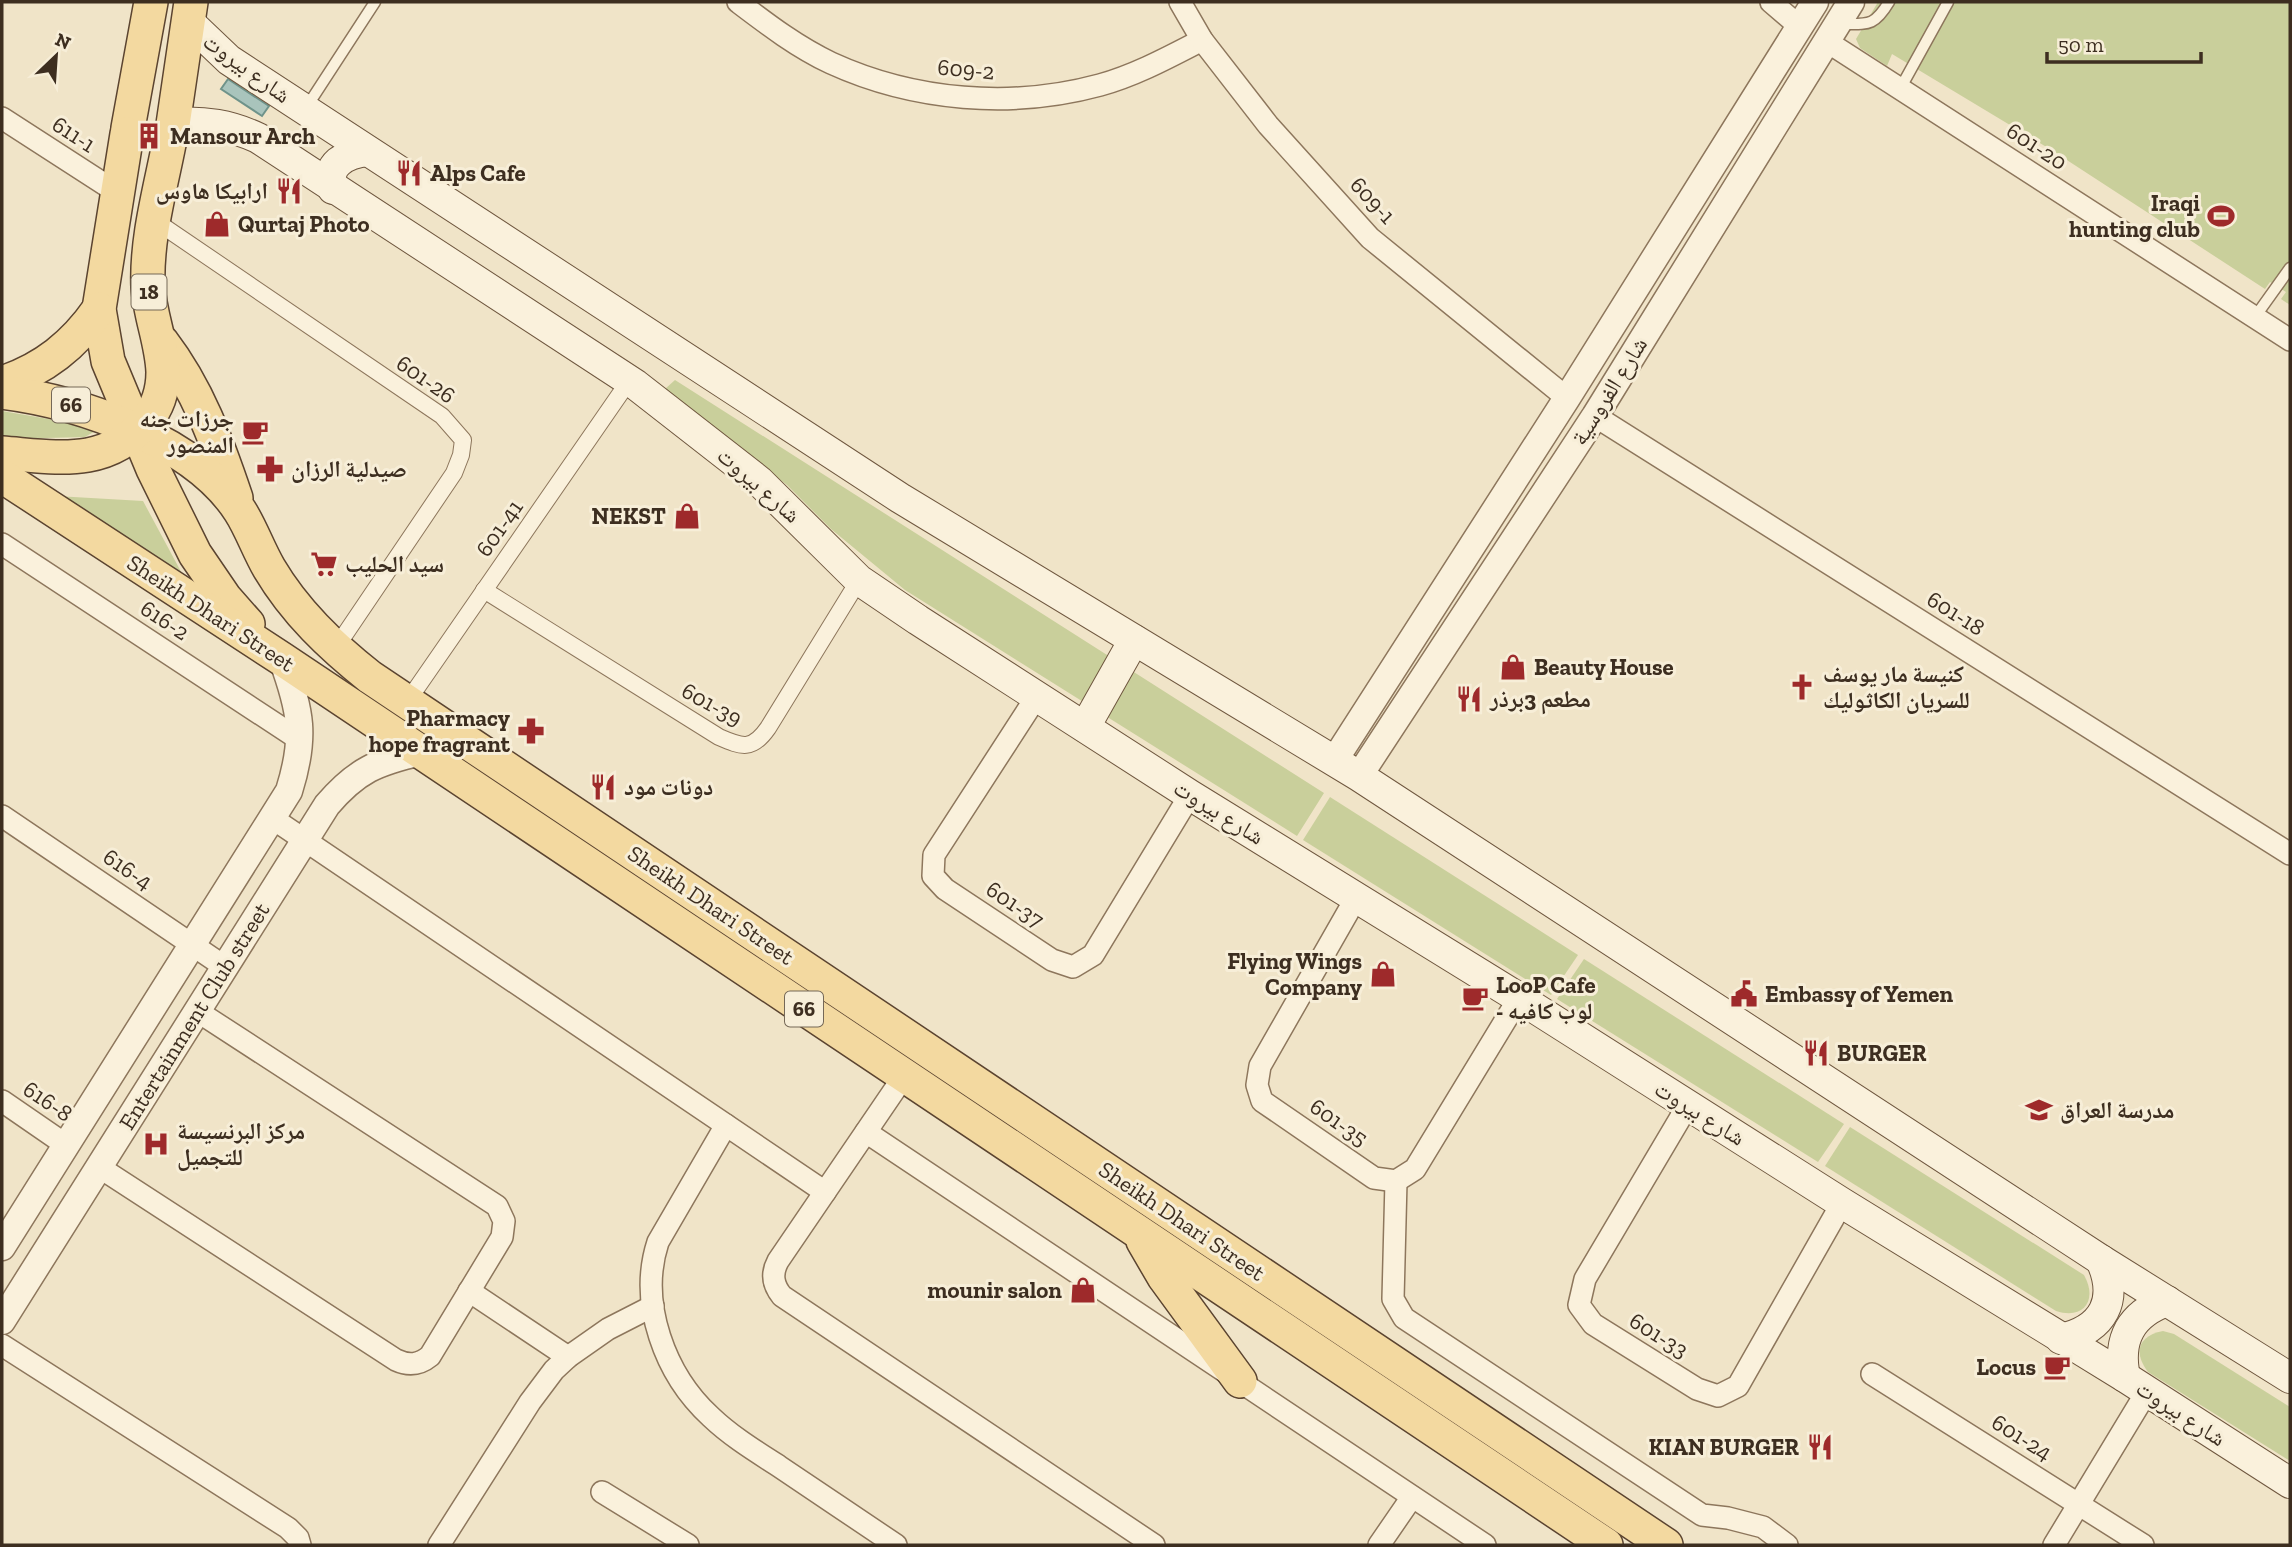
<svg xmlns="http://www.w3.org/2000/svg" width="2292" height="1547" font-family="'Zilla Slab','Noto Naskh Arabic',serif">
  <style>
    .green { fill: #c9cf9b }
    .water { fill: #a9c4bc; stroke: #6f938a; stroke-width: 2 }
    .lines { fill: none; stroke-linecap: round; stroke-linejoin: round }
    .service-casing { stroke: #8d765c; stroke-width: 13 }
    .pedestrian-casing { stroke: #8d765c; stroke-width: 18 }
    .minor-casing { stroke: #8d765c; stroke-width: 24 }
    .tertiary-casing { stroke: #8d765c; stroke-width: 29 }
    .secondary-casing { stroke: #6f573f; stroke-width: 32 }
    .primary-casing { stroke: #5b4430; stroke-width: 36 }
    .service { stroke: #faf1dc; stroke-width: 10 }
    .pedestrian { stroke: #faf1dc; stroke-width: 16 }
    .minor { stroke: #faf1dc; stroke-width: 21 }
    .tertiary { stroke: #faf1dc; stroke-width: 26 }
    .secondary { stroke: #faf1dc; stroke-width: 30 }
    .primary { stroke: #f3d9a0; stroke-width: 33 }
    .labels { text-anchor: middle; stroke-width: 6; stroke-linejoin: round; paint-order: stroke }
    .shield { fill: #f7eed8; stroke: #756857; stroke-width: 2 }
    .shield-label { font-size: 21px; font-weight: bold; fill: #3d2e20 }
    .street-label { font-size: 23px; fill: #3d2e20; stroke: #f7eed8 }
    .poi-label { font-size: 23px; font-weight: bold; fill: #3d2e20; stroke: #f7eed8; text-anchor: start }
  </style>
  <rect width="100%" height="100%" fill="#f0e4c8"/>
  <g class="green">
    <path d="M1878 2H2290V305L2281 299 2286 292 2270 282 2265 289 2053 151 1892 54 1887 66 1860 48 1856 39Z"/>
    <path d="M675 380 1324 793 1297 836 905 590 831 529 787 485 673 398 665 389Z"/>
    <path d="M2 411 95 427 97 430 85 437 7 439 2 437Z"/>
    <path d="M56 496 143 501 186 581Z"/>
    <path d="M1330 797 1578 955 1551 995 1303 840Z"/>
    <path d="M1584 959 1844 1124 1818 1162 1557 999Z"/>
    <path d="M1850 1127 2084 1275C2098 1300 2084 1320 2056 1311L1825 1166Z"/>
    <path d="M2163 1331 2174 1334 2290 1407V1461L2148 1372C2133 1352 2138 1336 2163 1331Z"/>
  </g>
  <path class="water" d="M228 79 269 106 262 116 221 89Z"/>
  <g class="lines">
    <g class="service-casing">
      <g id="service">
        <path d="M1840 24C1868 24 1874 27 1889 2"/>
        <path d="M1900 89 1948 2"/>
        <path d="M306 108 375 2"/>
        <path d="M2255 317 2290 268"/>
      </g>
    </g>
    <g class="pedestrian-casing">
      <g id="pedestrian">
        <path d="M154 220 442 416 463 440 461 455 454 473 335 649"/>
        <path d="M484 590 719 737C742 747 752 751 768 728L859 580"/>
        <path d="M407 702 629 381"/>
      </g>
    </g>
    <g class="minor-casing">
      <g id="minor">
        <path d="M738 2C767 24 797 47 831 63 914 101 1012 109 1100 85 1136 75 1169 57 1202 40"/>
        <path d="M1180 2 1202 40 1268 125 1370 238 1567 398"/>
        <path d="M1771 2 1799 26"/>
        <path d="M1826 41 2290 340"/>
        <path d="M2 118 118 193"/>
        <path d="M1595 416 2290 854"/>
        <path d="M2 544 300 740"/>
        <path d="M1037 696 934 855 933 876 945 889 1052 960 1073 967 1093 955 1190 795"/>
        <path d="M2 816 225 967"/>
        <path d="M272 818 825 1192"/>
        <path d="M1356 898 1260 1066 1257 1085 1262 1101 1374 1178 1396 1181 1415 1169 1519 998"/>
        <path d="M904 1076 778 1261C771 1274 773 1285 782 1296L1154 1545"/>
        <path d="M2 1101 66 1145"/>
        <path d="M1688 1105 1585 1279 1579 1305 1593 1324 1697 1389 1718 1396 1738 1386 1842 1203"/>
        <path d="M726 1125 658 1242C638 1303 665 1375 711 1417 732 1437 757 1452 780 1467 819 1493 857 1519 896 1545"/>
        <path d="M866 1132 1485 1545"/>
        <path d="M99 1167 396 1360C409 1366 419 1365 430 1356L502 1237 504 1221 497 1206 197 1011"/>
        <path d="M1396 1181 1393 1299 1404 1318 1702 1515 1728 1518 1763 1527 1787 1545"/>
        <path d="M469 1291 568 1357"/>
        <path d="M2 1345 288 1528 298 1538 300 1545"/>
        <path d="M1872 1374 2143 1545"/>
        <path d="M602 1492 688 1545"/>
        <path d="M439 1545 530 1402 554 1370 568 1357 608 1329 653 1306"/>
        <path d="M1379 1545 1412 1497"/>
        <path d="M2054 1545 2146 1393"/>
      </g>
    </g>
    <g class="tertiary-casing">
      <g id="tertiary">
        <path d="M1334 761 1567 398 1815 2"/>
        <path d="M1359 776 1595 416 1851 2"/>
        <path d="M2 1247 289 791C306 737 301 711 282 659"/>
        <path d="M2 1321 327 805C357 770 377 762 421 752"/>
      </g>
    </g>
    <g class="secondary-casing">
      <g id="secondary">
        <path d="M188 21 229 60 900 498 1359 776 2101 1260 2290 1378"/>
        <path d="M174 123C205 121 230 125 258 138L636 385 759 481 859 580 918 620 1190 795 1519 998 1842 1203 2125 1377 2290 1483"/>
        <path d="M333 189C324 164 346 154 367 151"/>
        <path d="M1085 727 1134 640"/>
        <path d="M2061 1339C2104 1329 2119 1300 2101 1260"/>
        <path d="M2125 1377C2117 1339 2131 1314 2167 1301"/>
      </g>
    </g>
    <g class="primary-casing">
      <g id="primary">
        <path d="M128 128 151 2"/>
        <path d="M127 134 99 309 108 361 153 469 195 554 225 598 248 624"/>
        <path d="M171 138 191 2"/>
        <path d="M162 342C198 389 217 442 236 498"/>
        <path d="M2 383C44 369 74 345 99 309"/>
        <path d="M2 392C81 402 195 441 240 511 251 528 258 549 269 568 295 612 331 646 370 677L1666 1545"/>
        <path d="M2 453C57 457 106 468 146 421 158 407 163 390 163 372 162 343 150 316 148 287 146 239 160 190 169 144"/>
        <path d="M2 476 282 659 1606 1545"/>
        <path d="M1143 1241 1164 1277 1240 1381"/>
      </g>
    </g>
    <use href="#service" class="service"/>
    <use href="#pedestrian" class="pedestrian"/>
    <use href="#minor" class="minor"/>
    <use href="#tertiary" class="tertiary"/>
    <use href="#secondary" class="secondary"/>
    <use href="#primary" class="primary"/>
  </g>
  <defs>
    <g id="building-bare" transform="scale(2.1)"><path d="M-4-6H4V6H1V3H-1V6H-4ZM-2.5-4.3h1.7v1.8h-1.7ZM.8-4.3h1.7v1.8H.8ZM-2.5-1h1.7V.8h-1.7ZM.8-1h1.7V.8H.8Z" fill="#9e2a2b" stroke="#f7eed8" stroke-width="2.5" paint-order="stroke"/></g>
    <g id="restaurant-bare" transform="scale(2.1)"><path d="M-5-6h1v4h1v-4h1v4h1v-4h1v5L-1.5 .5V6h-2V.5L-5-1ZM5-6V6H3V1.5H1.5Q1.5-4 5-6Z" fill="#9e2a2b" stroke="#f7eed8" stroke-width="2.5" paint-order="stroke"/></g>
    <g id="stadium-bare" transform="scale(2.1)"><path d="M0-5a6.5 5 0 1 0 0 10a6.5 5 0 1 0 0-10ZM-3.5-1.8h7v3.6h-7Z" fill="#9e2a2b" stroke="#f7eed8" stroke-width="2.5" paint-order="stroke"/></g>
    <g id="shop-bare" transform="scale(2.1)"><path d="M-5-2.5h2.3a2.7 3.5 0 0 1 5.4 0H5L5.5 6h-11ZM-1.5-2.5h3a1.5 2.3 0 0 0-3 0Z" fill="#9e2a2b" stroke="#f7eed8" stroke-width="2.5" paint-order="stroke"/></g>
    <g id="cafe-bare" transform="scale(2.1)"><path d="M-5.5-4.5H6V0H3Q3 3.5 0 3.5H-2.5Q-5.5 3.5-5.5 0ZM3-3.2v2h1.7v-2ZM-6 4.5H4V6H-6Z" fill="#9e2a2b" stroke="#f7eed8" stroke-width="2.5" paint-order="stroke"/></g>
    <g id="pharmacy-bare" transform="scale(2.1)"><path d="M-2-6h4v4h4v4h-4v4h-4v-4h-4v-4h4Z" fill="#9e2a2b" stroke="#f7eed8" stroke-width="2.5" paint-order="stroke"/></g>
    <g id="supermarket-bare" transform="scale(2.1)"><path d="M-6-5.5h2.5l.6 2H6L4.5 2H-2.5L-4.4-4H-6ZM-1.5 3.2a1.3 1.3 0 1 0 .1 0ZM3 3.2a1.3 1.3 0 1 0 .1 0Z" fill="#9e2a2b" stroke="#f7eed8" stroke-width="2.5" paint-order="stroke"/></g>
    <g id="church-bare" transform="scale(2.1)"><path d="M-1.2-6h2.4v3.5h3.3v2.4h-3.3V6h-2.4V-.1h-3.3v-2.4h3.3Z" fill="#9e2a2b" stroke="#f7eed8" stroke-width="2.5" paint-order="stroke"/></g>
    <g id="civic-bare" transform="scale(2.1)"><path d="M-.6-6.5H3V-4.5H.6V-3L4-1V1h2V6H-6V1h2V-1L-.6-3ZM-1.2 2.5V6h2.4V2.5Z" fill="#9e2a2b" stroke="#f7eed8" stroke-width="2.5" paint-order="stroke"/></g>
    <g id="school-bare" transform="scale(2.1)"><path d="M0-5L7-2L0 1L-7-2ZM-4 1L0 2.5L4 1V4Q0 6-4 4Z" fill="#9e2a2b" stroke="#f7eed8" stroke-width="2.5" paint-order="stroke"/></g>
    <g id="hospital-bare" transform="scale(2.1)"><path d="M-5-5h3v3.5h4V-5h3V5h-3V1.5h-4V5h-3Z" fill="#9e2a2b" stroke="#f7eed8" stroke-width="2.5" paint-order="stroke"/></g>
  </defs>
  <g fill-rule="evenodd">
    <use href="#building-bare" x="149" y="136"/>
    <use href="#restaurant-bare" x="409" y="173"/>
    <use href="#restaurant-bare" x="289" y="191"/>
    <use href="#stadium-bare" x="2221" y="216"/>
    <use href="#shop-bare" x="217" y="224"/>
    <use href="#cafe-bare" x="255" y="432"/>
    <use href="#pharmacy-bare" x="270" y="469"/>
    <use href="#shop-bare" x="687" y="516"/>
    <use href="#supermarket-bare" x="324" y="564"/>
    <use href="#shop-bare" x="1513" y="667"/>
    <use href="#church-bare" x="1802" y="687"/>
    <use href="#restaurant-bare" x="1469" y="699"/>
    <use href="#pharmacy-bare" x="531" y="731"/>
    <use href="#restaurant-bare" x="603" y="787"/>
    <use href="#shop-bare" x="1383" y="974"/>
    <use href="#civic-bare" x="1744" y="994"/>
    <use href="#cafe-bare" x="1475" y="998"/>
    <use href="#restaurant-bare" x="1816" y="1053"/>
    <use href="#school-bare" x="2039" y="1110"/>
    <use href="#hospital-bare" x="156" y="1144"/>
    <use href="#shop-bare" x="1083" y="1290"/>
    <use href="#cafe-bare" x="2057" y="1367"/>
    <use href="#restaurant-bare" x="1820" y="1447"/>
  </g>
  <g class="labels">
    <g class="shield">
      <rect x="131.5" y="274.5" width="35" height="35" rx="5"/>
      <rect x="52" y="387.5" width="38" height="35" rx="5"/>
      <rect x="785" y="991.5" width="38" height="35" rx="5"/>
    </g>
    <g class="shield-label">
      <text x="149" y="299">18</text>
      <text x="71" y="412">66</text>
      <text x="804" y="1016">66</text>
    </g>
    <g class="street-label">
      <text transform="translate(247 68) rotate(36)" y="8">شارع بيروت</text>
      <text transform="translate(966 69) rotate(5)" y="8">609-2</text>
      <text transform="translate(74 134) rotate(33)" y="8">611-1</text>
      <text transform="translate(2037 146) rotate(33)" y="8">601-20</text>
      <text transform="translate(1373 200) rotate(47)" y="8">609-1</text>
      <text transform="translate(426 379) rotate(35)" y="8">601-26</text>
      <text transform="translate(1609 391) rotate(-58)" y="8">شارع الفروسية</text>
      <text transform="translate(759 485) rotate(41)" y="8">شارع بيروت</text>
      <text transform="translate(499 528) rotate(-55)" y="8">601-41</text>
      <text transform="translate(211 613) rotate(33)" y="8">Sheikh Dhari Street</text>
      <text transform="translate(1956 613) rotate(32)" y="8">601-18</text>
      <text transform="translate(165 620) rotate(33)" y="8">616-2</text>
      <text transform="translate(712 704) rotate(29)" y="8">601-39</text>
      <text transform="translate(1219 812) rotate(32)" y="8">شارع بيروت</text>
      <text transform="translate(128 869) rotate(34)" y="8">616-4</text>
      <text transform="translate(1015 904) rotate(34)" y="8">601-37</text>
      <text transform="translate(711 905) rotate(34)" y="8">Sheikh Dhari Street</text>
      <text transform="translate(194 1016) rotate(-58)" y="8">Entertainment Club street</text>
      <text transform="translate(48 1101) rotate(34)" y="8">616-8</text>
      <text transform="translate(1700 1113) rotate(32)" y="8">شارع بيروت</text>
      <text transform="translate(1339 1122) rotate(35)" y="8">601-35</text>
      <text transform="translate(1182 1221) rotate(34)" y="8">Sheikh Dhari Street</text>
      <text transform="translate(1659 1335) rotate(32)" y="8">601-33</text>
      <text transform="translate(2181 1413) rotate(33)" y="8">شارع بيروت</text>
      <text transform="translate(2022 1437) rotate(32)" y="8">601-24</text>
    </g>
    <g class="poi-label">
      <text x="170" y="144">Mansour Arch</text>
      <text x="430" y="181">Alps Cafe</text>
      <text x="268" y="199" text-anchor="end">ارابيكا هاوس</text>
      <text x="2200" y="211" text-anchor="end">Iraqi<tspan x="2200" dy="26">hunting club</tspan></text>
      <text x="238" y="232">Qurtaj Photo</text>
      <text x="234" y="427" text-anchor="end">جرزات جنه<tspan x="234" dy="26">المنصور</tspan></text>
      <text x="291" y="477">صيدلية الرزان</text>
      <text x="666" y="524" text-anchor="end">NEKST</text>
      <text x="345" y="572">سيد الحليب</text>
      <text x="1534" y="675">Beauty House</text>
      <text x="1823" y="682">كنيسة مار يوسف<tspan x="1823" dy="26">للسريان الكاثوليك</tspan></text>
      <text x="1490" y="707">مطعم 3برذر</text>
      <text x="510" y="726" text-anchor="end">Pharmacy<tspan x="510" dy="26">hope fragrant</tspan></text>
      <text x="624" y="795">دونات مود</text>
      <text x="1362" y="969" text-anchor="end">Flying Wings<tspan x="1362" dy="26">Company</tspan></text>
      <text x="1496" y="993">LooP Cafe<tspan x="1496" dy="26">- لوب كافيه</tspan></text>
      <text x="1765" y="1002">Embassy of Yemen</text>
      <text x="1837" y="1061">BURGER</text>
      <text x="2060" y="1118">مدرسة العراق</text>
      <text x="177" y="1139">مركز البرنسيسة<tspan x="177" dy="26">للتجميل</tspan></text>
      <text x="1062" y="1298" text-anchor="end">mounir salon</text>
      <text x="2036" y="1375" text-anchor="end">Locus</text>
      <text x="1799" y="1455" text-anchor="end">KIAN BURGER</text>
    </g>
  </g>
  <rect width="2292" height="1547" fill="none" stroke="#3d2e20" stroke-width="7"/>
  <g transform="translate(56 56) rotate(25)" stroke="#f7eed8" stroke-width="5" paint-order="stroke">
  <path d="M0-5L12 26L0 18L-12 26Z" fill="#3d2e20"/>
  <text y="-10" font-size="19" font-weight="bold" text-anchor="middle" fill="#3d2e20">N</text>
  </g>
  <path d="M2047 52v10h154v-10" fill="none" stroke="#3d2e20" stroke-width="3.5"/>
  <text x="2058" y="52" font-size="21" fill="#3d2e20" stroke="#f7eed8" stroke-width="5" paint-order="stroke">50 m</text>
</svg>
